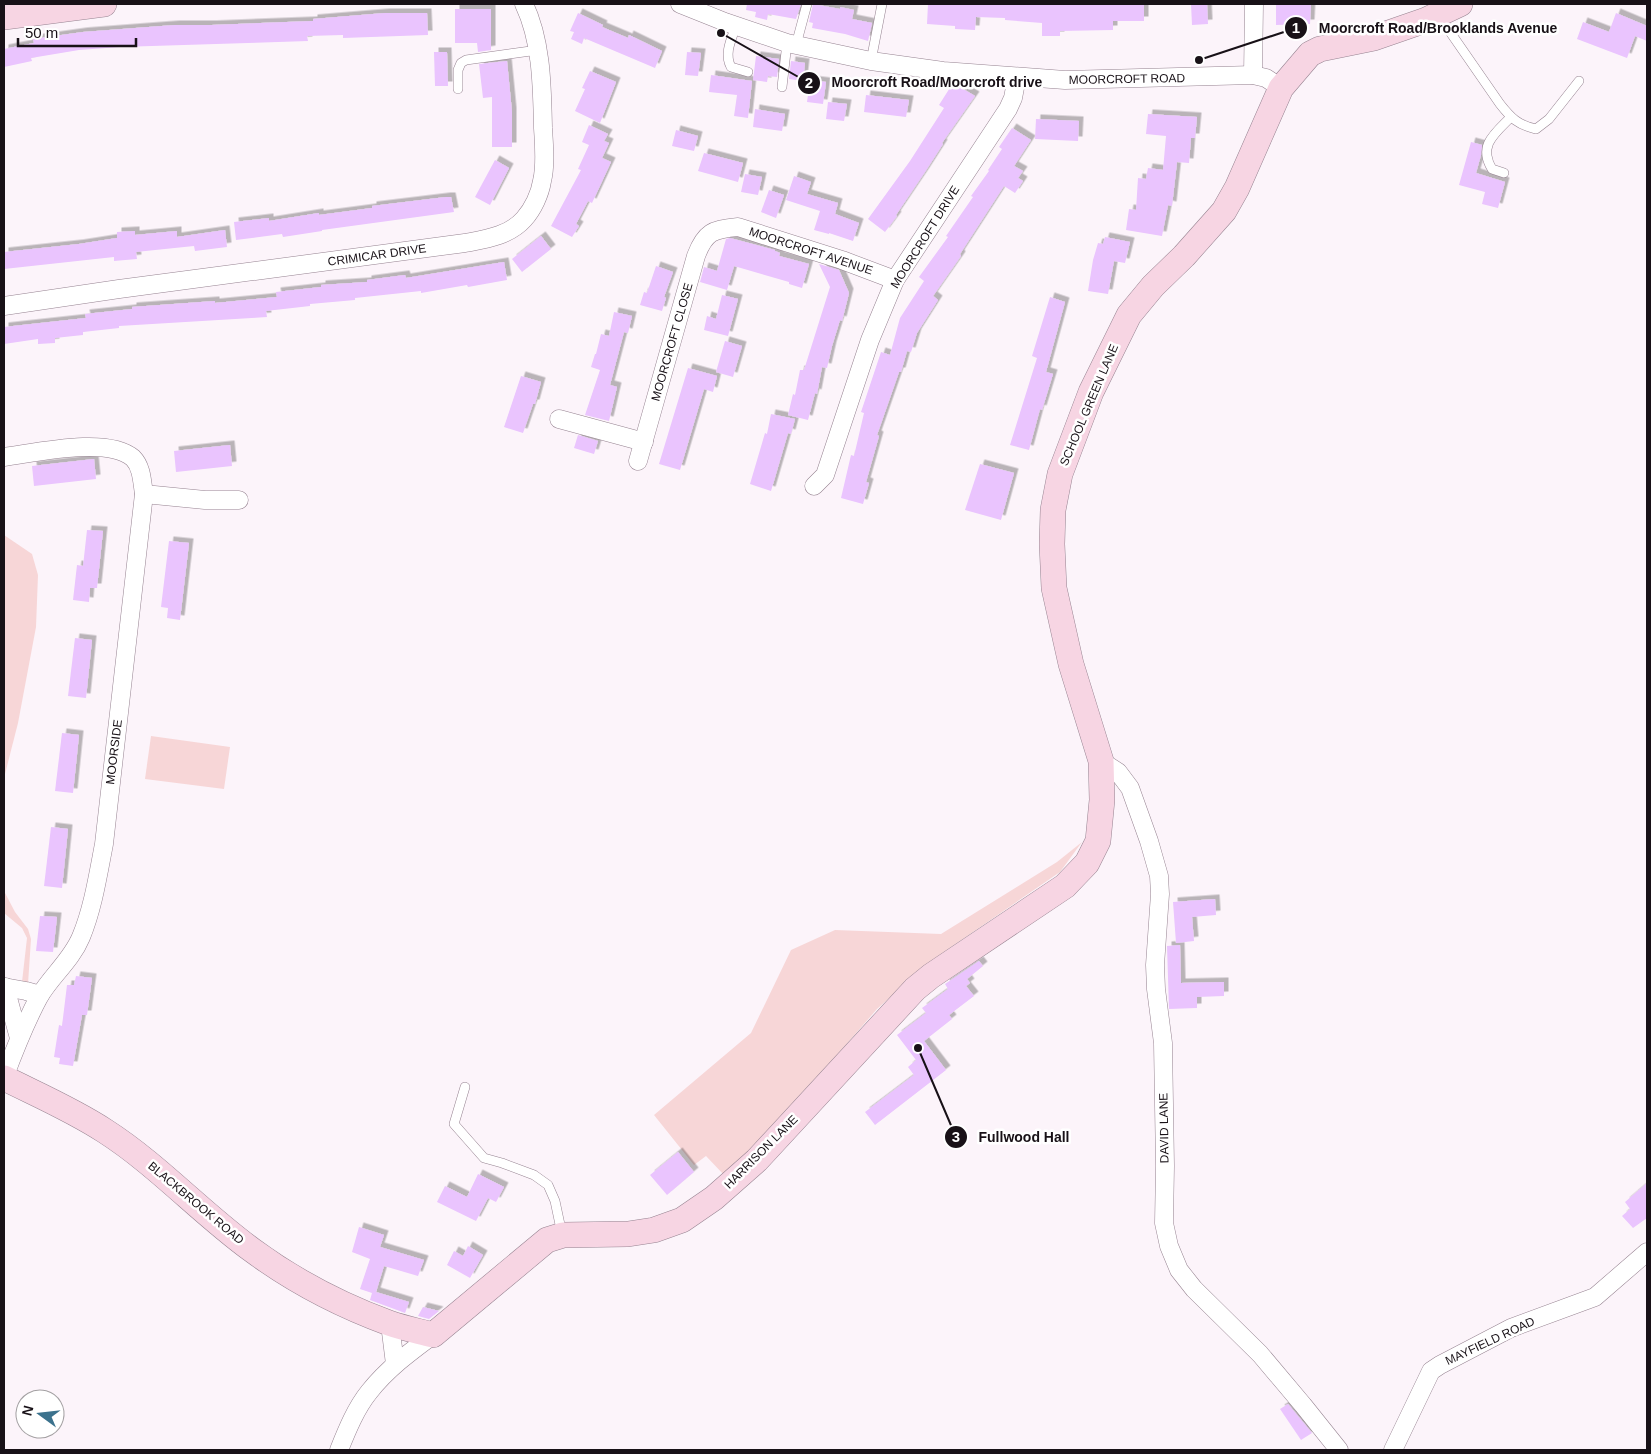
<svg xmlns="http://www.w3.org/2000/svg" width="1651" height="1454" font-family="Arial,sans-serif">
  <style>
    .green { fill: #f7d6d7 }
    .building { fill: #eac4fe; filter: url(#shadow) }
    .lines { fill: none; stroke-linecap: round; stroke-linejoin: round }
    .lane-casing { stroke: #968391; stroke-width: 10 }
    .street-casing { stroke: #968391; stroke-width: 19 }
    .secondary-casing { stroke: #968391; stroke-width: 26 }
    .lane { stroke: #fff; stroke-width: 9 }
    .street { stroke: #fff; stroke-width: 18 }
    .secondary { stroke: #f7d5e3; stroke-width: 25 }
    .labels { text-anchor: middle; stroke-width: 5; stroke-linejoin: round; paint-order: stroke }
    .street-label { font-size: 12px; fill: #181117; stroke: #fff }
    .leader { fill: none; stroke: #181117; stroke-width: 2 }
    .callout-dot { fill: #181117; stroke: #fff; stroke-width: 2 }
    .mark-label { font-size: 15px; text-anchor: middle; font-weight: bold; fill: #fff }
    .callout-label { font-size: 14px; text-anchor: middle; font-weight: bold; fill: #181117; stroke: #fff; stroke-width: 5; stroke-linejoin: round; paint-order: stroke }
  </style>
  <defs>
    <filter id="shadow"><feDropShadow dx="4.5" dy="-4.5" stdDeviation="0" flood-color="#0004"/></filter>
  </defs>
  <rect width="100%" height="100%" fill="#fcf4fa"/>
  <g class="green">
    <path d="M4 535 32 554 38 575 36 627 18 723 4 778Z"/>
    <path d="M151 736 230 747 224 789 145 779Z"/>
    <path d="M1082 842 1060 872 931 961 877 1009 766 1137 724 1175 706 1156 694 1165 654 1115 751 1033 791 950 835 930 941 934 1057 862Z"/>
    <path d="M4 891 15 912 28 929 31 939 28 984 22 982 27 938 22 928 4 913Z"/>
  </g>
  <g class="building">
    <path d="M747 4H801L796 19 768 14 767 20 755 17 756 12 746 10Z"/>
    <path d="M813 4 840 9V7L854 10 852 19 872 23 868 41 845 34 812 28 813 23 809 22Z"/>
    <path d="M928 4H1144V21H1113V30L1060 31V36H1042V23L1005 20V18L976 17 975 30 955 29V26L927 24Z"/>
    <path d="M1191 4H1207L1208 24 1192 25Z"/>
    <path d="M1276 4H1311L1310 24 1276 25Z"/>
    <path d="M455 9H491V50L478 52 477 43H455Z"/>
    <path d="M385 13H427L428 35 343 38V35L307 36 308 41 120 47 79 50 31 58 32 61 4 67V49L34 43 33 39 83 32 175 25H212L313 21V19Z"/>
    <path d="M578 13 603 25 602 27 628 38 629 35 662 51 655 68 584 38 582 44 571 39 574 32 570 31Z"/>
    <path d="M1616 13 1647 26V41L1635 36 1627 58 1577 39 1583 22 1609 32Z"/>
    <path d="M434 52H447L448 86H435Z"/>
    <path d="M687 52 701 53 698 76 685 75Z"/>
    <path d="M756 56 779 59 777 77 768 76 767 82 753 80Z"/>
    <path d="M507 61 512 112V147H492V97L483 98 479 64Z"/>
    <path d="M791 61 805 63 803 81 789 79Z"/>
    <path d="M590 71 616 82 600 123 575 111 585 89 582 88Z"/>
    <path d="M711 75 752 81 748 118 734 116 737 95 709 92Z"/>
    <path d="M810 80 826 82 823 104 807 102Z"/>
    <path d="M953 83 975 96 942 143 943 144 925 172 896 215 897 216 885 232 868 219 910 161 944 108 939 105Z"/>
    <path d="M866 95 909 100 906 117 864 112Z"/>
    <path d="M828 102 847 104 844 121 826 119Z"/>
    <path d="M755 109 785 114 782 131 753 127Z"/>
    <path d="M1148 114 1197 117 1195 138H1191L1189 163 1177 162 1172 206 1168 205 1162 236 1126 230 1129 209 1136 210 1138 178 1146 179 1148 168 1163 170 1166 136 1146 134Z"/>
    <path d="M1036 119 1079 121 1078 141 1035 139Z"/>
    <path d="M589 125 608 134 604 141 609 143 602 158 611 162 592 203 588 201 576 224 579 226 572 237 551 226 581 170 578 169 589 145 582 142Z"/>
    <path d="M1012 128 1031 140 1014 166 1023 171 1018 178 1023 181 1015 193 1004 186 960 254 961 256 933 296 938 300 917 333 911 352 907 351 901 372H899L877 435 879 436 866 482 869 483 863 504 841 498 851 455 854 456 864 413 861 412 881 352 890 355 900 318 924 281 919 277 948 237 946 236 973 197 971 196 989 171 988 170 1002 149 999 147Z"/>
    <path d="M676 130 698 136 694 151 672 146Z"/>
    <path d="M1471 142 1482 145 1481 155 1476 173 1505 182 1498 208 1482 204 1485 192 1459 185Z"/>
    <path d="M704 153 743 163 738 182 698 171Z"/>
    <path d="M495 160 509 168 490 205 475 197Z"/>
    <path d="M745 174 762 177 758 195 741 192Z"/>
    <path d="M794 176 811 182 807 194 838 203 835 214 859 223 853 241 829 233V234L814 230 820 211 786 200Z"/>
    <path d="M769 190 784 195 776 218 761 212Z"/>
    <path d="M446 197H451L454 212 322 230V231L283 237 282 234 236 240 234 222 269 218V221L319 213V215L372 208V206Z"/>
    <path d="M225 230 227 247 195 251 194 246 136 252 137 259 114 261V257L4 269V252L79 244 117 238V232L135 231V235L177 231V237Z"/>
    <path d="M541 236 551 249 522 272 512 259Z"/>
    <path d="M1105 237 1130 242 1125 263 1114 261 1108 294 1088 291 1093 260 1098 243 1103 244Z"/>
    <path d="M730 238 775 250V251L780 253 779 256 809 264 802 288 789 284V282L734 266 727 290 700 282 704 267 717 271 726 239Z"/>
    <path d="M504 262 507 280 468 287 467 285 421 293V291L355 298V300L310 304V306L266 311 267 317 119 326V328L83 332V335L55 338V343L38 344V339L4 344V327L86 318 85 314 132 309V307L215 301V303L277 297 276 292 321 287V285L367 282V280L405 275 406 278Z"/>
    <path d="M819 264 839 270 849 293 842 321 840 320 832 346 827 368 822 367 817 394 815 393 808 420 788 415 793 394 795 395 800 370H804L830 287Z"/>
    <path d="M656 266 673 272 664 297 666 298 662 311 640 305 644 292 647 293Z"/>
    <path d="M722 295 738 299 728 336 704 330 707 316 716 319Z"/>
    <path d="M1050 297 1065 302 1046 372 1053 374 1042 410 1040 409 1029 450 1010 445 1037 358 1032 356Z"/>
    <path d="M614 312 632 316 628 333 624 332 610 385 617 387 609 421 585 415 600 370 591 367 595 354H596L601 334 609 336Z"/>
    <path d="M725 341 742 346 733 377 716 372Z"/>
    <path d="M688 368 717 376 713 392 704 389 680 470 659 464Z"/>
    <path d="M521 376 541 382 535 404H533L523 433 504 427Z"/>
    <path d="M771 414 795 419 791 434 788 433 771 491 750 484 765 433 767 434Z"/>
    <path d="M578 435 598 441 594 454 574 448Z"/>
    <path d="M230 445 232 466 176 472 174 451Z"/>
    <path d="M94 459 96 479 34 486 32 466Z"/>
    <path d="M980 464 1014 473 1001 520 965 510Z"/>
    <path d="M87 530 103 531 97 588H90L89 602 73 600 77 565 83 566Z"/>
    <path d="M169 541 189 543 180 620 167 618 168 608 161 607Z"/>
    <path d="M75 638 92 640 86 698 68 696Z"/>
    <path d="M62 733 79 735 73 793 55 791Z"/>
    <path d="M51 827 68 829 62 888 44 886Z"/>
    <path d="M1215 899 1216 915 1192 917 1194 941 1176 943 1173 902Z"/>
    <path d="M40 916 57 917 53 952 36 951Z"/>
    <path d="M1180 945 1181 983 1224 982V996L1197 997V1008L1169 1009 1167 946Z"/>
    <path d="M979 961 983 966 967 979 970 983 966 986 974 996 949 1015 952 1019 924 1041 946 1070 875 1125 865 1112 914 1075 908 1067 916 1060 897 1035 926 1013 922 1008 948 989 945 984Z"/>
    <path d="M76 976 92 978 87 1015H82L73 1066 59 1064 60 1058 54 1057 59 1025 62 1026 67 985H74Z"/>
    <path d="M678 1152 694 1172 667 1195 650 1175Z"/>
    <path d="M478 1174 504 1187 496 1202 488 1198 476 1221 437 1202 445 1186 467 1197Z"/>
    <path d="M1647 1183V1218L1633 1228 1622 1216 1630 1209 1625 1202Z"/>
    <path d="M359 1227 384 1235 380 1247 424 1260 418 1276 384 1266 376 1292 409 1302 405 1313 370 1300 372 1293 360 1289 370 1259 352 1252Z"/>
    <path d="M468 1246 483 1255 470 1278 447 1265 454 1251 463 1256Z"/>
    <path d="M423 1307 439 1311 429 1319 418 1316Z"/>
    <path d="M1288 1404 1312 1433 1301 1440 1280 1409Z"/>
  </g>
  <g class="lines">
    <g class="lane-casing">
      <g id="lane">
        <path d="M1439 16 1500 104C1511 118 1518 125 1536 129L1549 119 1579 81"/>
        <path d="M736 26C731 40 724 54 731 67L748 72"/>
        <path d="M796 45 807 4"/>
        <path d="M871 61 882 4"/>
        <path d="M782 87 787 43"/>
        <path d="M458 89V70L461 63 466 60 538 50"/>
        <path d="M1504 173 1492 169C1478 146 1494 134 1510 118"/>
        <path d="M465 1087 454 1124 484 1158 502 1163 534 1175 548 1185 555 1201 562 1234"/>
      </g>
    </g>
    <g class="street-casing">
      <g id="street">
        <path d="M680 4 725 22 787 43 871 61 943 71 1065 80 1253 75 1266 78 1281 88"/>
        <path d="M1253 75 1254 4"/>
        <path d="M4 306 119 289 465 243C486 239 509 236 524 219 533 209 540 194 542 181 546 165 544 145 543 128 542 87 542 42 524 4"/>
        <path d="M559 419 644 442"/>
        <path d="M4 457C35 453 108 436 133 458 142 467 142 482 144 494L104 844C98 875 93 908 81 937 71 961 51 976 39 997 25 1023 14 1051 4 1078"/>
        <path d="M638 461 696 256C705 232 713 229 738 227L842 260 895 280"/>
        <path d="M814 486 825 475 870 340 895 280 1008 109 1013 98 1017 77"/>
        <path d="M144 494 205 500H239"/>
        <path d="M1101 761 1118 772 1130 788 1149 841 1159 876 1160 894 1155 965 1156 989 1163 1043 1165 1166 1164 1223 1169 1246 1179 1270 1194 1289 1260 1354 1303 1405 1339 1450"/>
        <path d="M4 987 26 991 40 995"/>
        <path d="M5 987 19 1038"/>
        <path d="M390 1324 395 1364"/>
        <path d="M339 1450C347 1430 356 1408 369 1392 387 1369 410 1352 433 1335"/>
        <path d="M1393 1450 1431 1371 1440 1365 1511 1328 1595 1297 1647 1252"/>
      </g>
    </g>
    <g class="secondary-casing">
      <g id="secondary">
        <path d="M4 17 104 4"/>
        <path d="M4 1078C38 1095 73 1110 105 1131 158 1165 201 1213 252 1250 294 1281 340 1305 389 1323 403 1328 418 1331 433 1335L547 1240 563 1235 628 1234 654 1230 682 1220 714 1198 757 1160 915 989 931 976 1065 886 1087 863 1098 841 1102 800 1101 761 1071 664 1054 588 1052 544 1053 510 1060 474 1091 392 1129 315 1153 286 1184 256 1224 211 1237 188 1281 88 1310 54 1320 49 1374 38 1426 20 1460 4"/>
      </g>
    </g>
    <use href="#lane" class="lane"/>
    <use href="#street" class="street"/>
    <use href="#secondary" class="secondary"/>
  </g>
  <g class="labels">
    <g class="street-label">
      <text transform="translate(1127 79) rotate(-1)" y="4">MOORCROFT ROAD</text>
      <text transform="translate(925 237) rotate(-58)" y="4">MOORCROFT DRIVE</text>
      <text transform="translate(811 251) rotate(18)" y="4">MOORCROFT AVENUE</text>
      <text transform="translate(377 255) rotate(-8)" y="4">CRIMICAR DRIVE</text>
      <text transform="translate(672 342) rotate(-74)" y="4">MOORCROFT CLOSE</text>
      <text transform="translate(1089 405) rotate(-67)" y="4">SCHOOL GREEN LANE</text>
      <text transform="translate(114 752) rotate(-83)" y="4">MOORSIDE</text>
      <text transform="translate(1164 1128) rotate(-91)" y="4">DAVID LANE</text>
      <text transform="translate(761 1152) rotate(-45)" y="4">HARRISON LANE</text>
      <text transform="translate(196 1203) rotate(40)" y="4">BLACKBROOK ROAD</text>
      <text transform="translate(1490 1341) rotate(-25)" y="4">MAYFIELD ROAD</text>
    </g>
  </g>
  <path class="leader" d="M1199 60L1296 28M721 33L809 83M918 1048L956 1137"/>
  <g class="callout-dot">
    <circle cx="1199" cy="60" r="5"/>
    <circle cx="721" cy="33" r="5"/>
    <circle cx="918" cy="1048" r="5"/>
    <circle cx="1296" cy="28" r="12"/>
    <circle cx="809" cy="83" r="12"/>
    <circle cx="956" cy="1137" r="12"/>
  </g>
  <g class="mark-label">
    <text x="1296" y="33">1</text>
    <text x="809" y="88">2</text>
    <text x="956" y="1142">3</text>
  </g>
  <g class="callout-label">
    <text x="1438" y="33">Moorcroft Road/Brooklands Avenue</text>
    <text x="937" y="87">Moorcroft Road/Moorcroft drive</text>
    <text x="1024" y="1142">Fullwood Hall</text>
  </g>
  <rect width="1651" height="1454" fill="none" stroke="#181117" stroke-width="10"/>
  <g transform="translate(40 1414) rotate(285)"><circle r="24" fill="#ffffff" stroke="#a3a0a2"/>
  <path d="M0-4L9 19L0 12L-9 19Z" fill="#3b728d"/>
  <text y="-8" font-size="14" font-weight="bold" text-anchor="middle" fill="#181117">N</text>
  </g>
  <path d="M18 38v8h118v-8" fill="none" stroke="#181117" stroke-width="2.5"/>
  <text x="25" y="38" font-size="15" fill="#181117" stroke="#ffffff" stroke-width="4" paint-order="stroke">50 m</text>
</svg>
